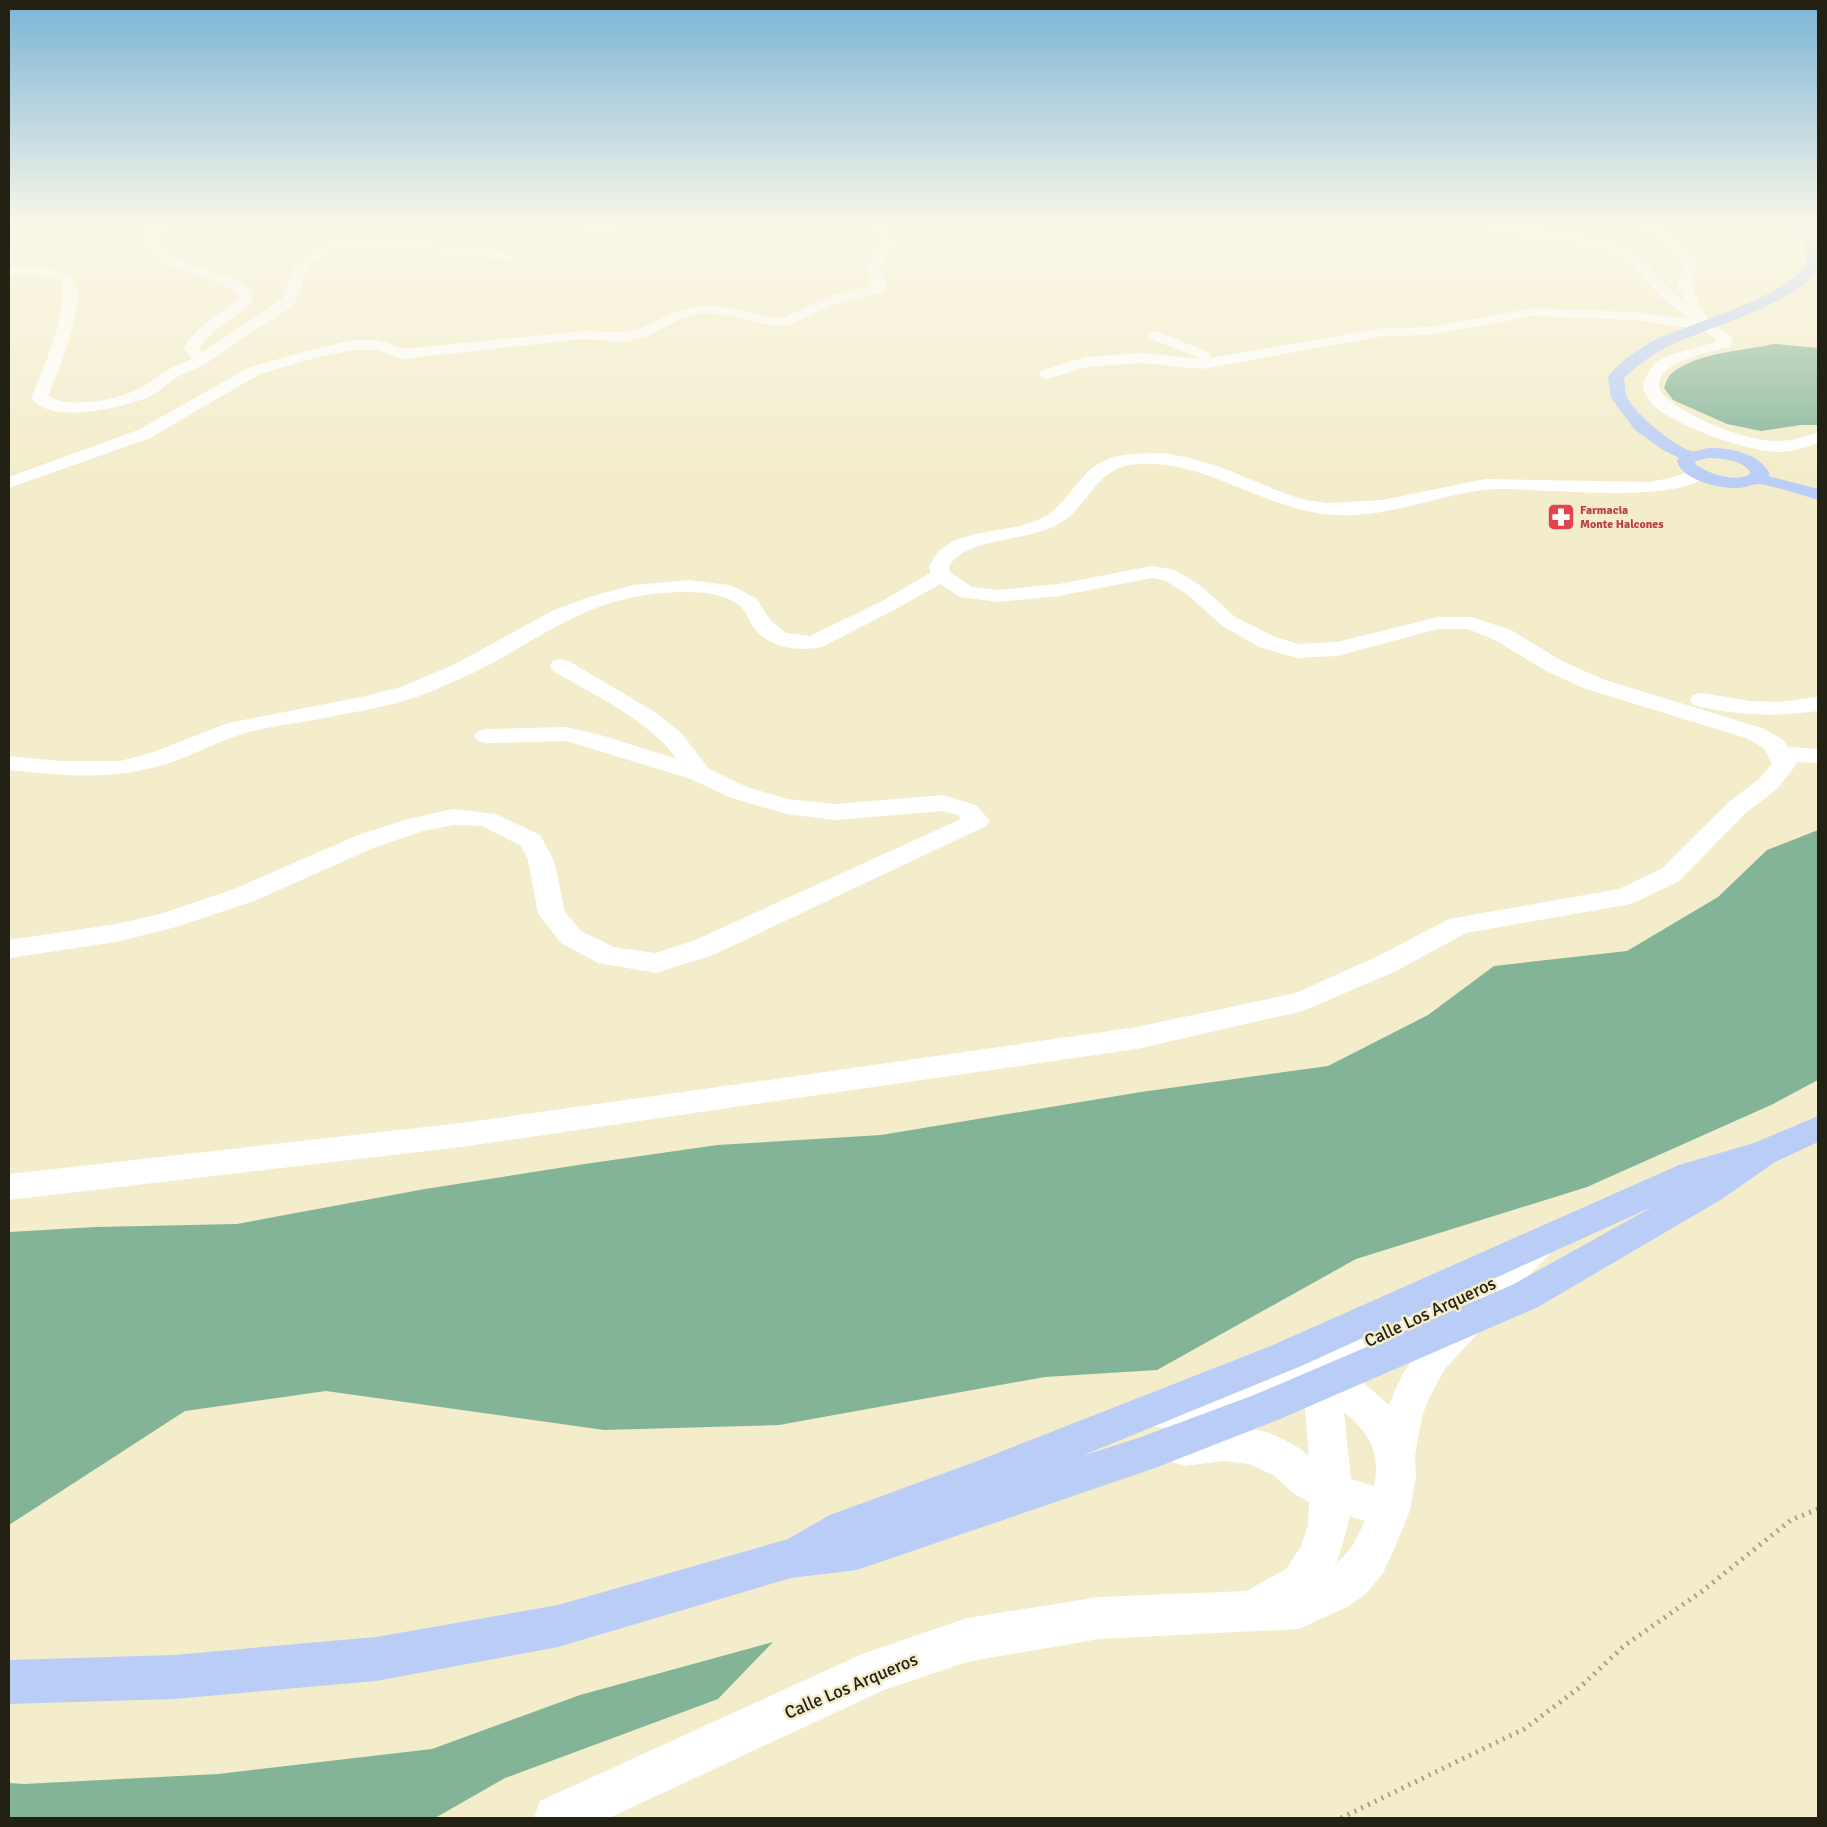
<svg xmlns="http://www.w3.org/2000/svg" width="1827" height="1827" font-family="Signika,sans-serif">
  <style>
    .forest { fill: #84b498 }
    .lines { fill: none; stroke-linecap: round; stroke-linejoin: round }
    .path { stroke: #a7a288; stroke-width: 5; stroke-dasharray: 2 5.5; stroke-linecap: butt }
    .street { fill: #fff; fill-rule: evenodd }
    .primary { fill: #b9cdf7; fill-rule: evenodd }
    .labels { text-anchor: middle; stroke-width: 5; stroke-linejoin: round; paint-order: stroke }
    .far-health-label { font-size: 12px; font-weight: bold; fill: #be3a42; stroke: #f3edcb; text-anchor: start }
    .near-street-label { font-size: 18px; fill: #232014; stroke: #f3edcb }
  </style>
  <rect width="100%" height="100%" fill="#f3edcb"/>
  <g class="forest">
    <path d="M1774 344 1818 348V425H1801L1761 431 1727 424 1673 400 1664 388C1666 384 1667 377 1671 374 1696 352 1743 351 1774 344Z"/>
    <path d="M1818 830V1080L1771 1105 1587 1187 1356 1259 1157 1370 1045 1377 779 1425 604 1430 326 1391 185 1411 9 1525V1232L95 1227 237 1224 425 1189 578 1165 717 1145 881 1135 1141 1092 1328 1066 1428 1015 1494 966 1627 951 1718 897 1767 850Z"/>
    <path d="M773 1642 718 1699 505 1778 435 1818H9V1783L24 1784 218 1774 432 1749 580 1695Z"/>
  </g>
  <g class="lines">
    <path class="path" d="M1341 1818 1524 1729 1579 1688 1624 1646 1701 1592 1791 1520 1818 1509"/>
    <g class="street">
      <path d="M157 223H172L160 232 155 243C181 272 234 267 253 293L250 305 214 331 199 348 202 352 282 299 294 267 313 250 325 245 367 240H394L510 253 517 257 510 261C458 255 404 244 352 250 345 250 337 250 330 253 296 266 308 290 292 305 281 316 265 324 251 332 236 342 223 353 208 362 198 368 187 372 177 377 167 384 157 394 146 398 120 408 50 425 31 398 42 374 71 304 60 280L51 277 9 274V266L53 269 70 274C73 278 76 283 77 288 81 315 59 371 48 396 70 409 112 400 134 391 145 387 154 378 164 372 172 367 182 363 192 359L183 348C198 326 217 315 238 300L239 294C208 272 165 276 142 243L151 227Z"/>
      <path d="M568 223H593L614 227 616 230 610 234 570 226Z"/>
      <path d="M1477 223H1493L1597 239 1634 252 1673 293 1684 301 1677 281 1684 267 1681 258 1635 223H1649L1692 253 1698 267 1691 281 1699 304 1708 319 1733 339 1729 347C1712 352 1669 359 1661 377 1659 380 1659 385 1659 389 1677 415 1745 441 1776 441 1791 442 1804 436 1818 433V443C1805 448 1791 452 1777 452 1747 451 1675 426 1653 405 1649 400 1646 394 1643 389 1650 346 1689 356 1717 340L1704 330 1634 320 1532 316 1431 335 1383 336 1202 369 1141 363 1087 367 1047 379 1041 377 1039 374 1041 371 1085 357 1141 353 1202 359 1151 339 1148 336 1151 333 1156 331 1208 352 1211 355 1209 358 1383 328 1431 327 1532 308 1634 312 1690 319 1663 299 1624 258 1594 247 1494 232 1479 226Z"/>
      <path d="M882 226 888 230 893 247 880 267 887 289 885 292 842 301 787 326 768 325 732 316 702 313 683 318 650 335 624 342 583 339 403 359 376 350H353L311 359 260 374 150 438 9 488V477L138 430 248 368 302 352 353 340H378L404 349 583 331 624 332 640 329 673 312 702 305 732 308 768 317H785L833 295 872 286 866 267 879 247 876 230Z"/>
      <path d="M1164 453 1189 458 1218 466 1286 494 1305 500 1327 503 1383 500 1485 479 1649 482 1670 478 1698 469 1704 470 1707 474C1689 500 1580 492 1549 491 1525 490 1499 487 1476 491 1427 499 1375 521 1324 514 1259 506 1205 460 1138 464 1093 467 1091 507 1057 525 1027 542 968 536 949 566L950 572 972 587 998 590 1059 584 1152 566 1170 569 1177 571 1201 586 1235 617 1275 637 1299 644 1337 642 1438 617H1471L1511 630 1562 661 1602 679 1762 728 1782 739 1788 747 1818 749V763L1795 762 1796 765 1777 789 1747 812 1679 881 1636 902 1626 905 1466 933 1396 971 1303 1011 1137 1049 804 1097 461 1147 9 1200V1174L461 1123 804 1075 1137 1027 1296 993 1376 957 1449 919 1619 889 1661 869 1729 802 1759 779 1772 764 1764 748 1746 738 1586 689 1546 671 1495 640 1468 629H1438L1337 656 1298 658 1290 656 1259 647 1221 625 1187 594 1164 580 1152 578 1059 596 998 602 960 597 940 584 896 609 822 647C798 652 770 648 754 628 749 621 746 611 740 606 717 586 663 592 634 597 569 610 526 648 469 675 452 682 434 691 417 697 384 708 348 713 314 720 291 724 265 727 242 734 217 742 193 755 169 763 114 781 65 776 9 770V756L60 761H120L151 753 228 723 361 697 401 687 455 664 554 610 589 597 634 585 689 580 730 585 756 598 771 621 786 633 810 636 882 601 930 573 929 566C932 561 936 554 940 550 968 527 1011 534 1042 518 1068 505 1077 473 1104 461 1122 452 1145 454 1164 453Z"/>
      <path d="M561 659 569 661 658 714 682 734 709 769 747 787 788 799 835 804 943 795 976 805 990 821 986 826 713 955 656 973 598 963 561 943 538 914 528 860 521 846 482 826 453 825 423 831 376 847 254 901 176 927 116 942 9 958V940L116 924 160 914 234 889 358 835 408 819 453 809 496 814 540 835 554 860 565 912 581 931 614 947 655 953 693 941 961 819 958 815 942 811 835 820 786 814 729 797 691 779 566 741 486 743 478 741 474 736 478 731 486 729 566 727 604 736 677 759C647 719 596 696 553 671L550 666 553 661Z"/>
      <path d="M1701 693 1751 701 1777 702 1818 697V711C1773 717 1738 716 1693 705L1690 700 1693 695Z"/>
      <path d="M1538 1230 1550 1234 1555 1244 1550 1254 1511 1293 1474 1310 1478 1311 1483 1322 1478 1333 1445 1369 1430 1396 1422 1416 1415 1456 1416 1476 1410 1510 1396 1545 1383 1573 1366 1594 1349 1606 1299 1629 1099 1639 967 1662 884 1690 609 1818H534L540 1801 862 1654 967 1618 1099 1597 1246 1591 1286 1569 1300 1548 1308 1526 1309 1502 1296 1495 1273 1475 1249 1464 1224 1461 1184 1466 1170 1461 1164 1448 1170 1435 1192 1429 1153 1427 1139 1422 1134 1410 1139 1398 1153 1393 1201 1395 1257 1371 1292 1360 1311 1363 1316 1352 1329 1342 1485 1273 1526 1234ZM1438 1327C1415 1351 1401 1374 1389 1405L1359 1379 1344 1373 1355 1364ZM1292 1392 1304 1395 1309 1456C1283 1433 1244 1423 1210 1426ZM1344 1412C1369 1433 1381 1452 1374 1486L1351 1479ZM1349 1516 1365 1521 1353 1545 1336 1565 1348 1526Z"/>
    </g>
    <g class="primary">
      <path d="M1790 223H1803C1813 235 1824 251 1818 268 1808 299 1701 330 1671 345 1653 353 1638 365 1624 378 1625 384 1625 392 1627 397 1634 413 1674 446 1691 451 1697 452 1704 448 1710 448 1732 448 1759 453 1770 474L1768 476 1818 489V500C1805 496 1768 484 1757 484 1751 485 1744 488 1738 488 1721 489 1681 480 1677 461L1679 458 1663 450 1635 430 1611 398 1608 377C1619 361 1642 347 1659 338 1688 325 1803 291 1807 260 1809 245 1797 234 1790 223ZM1708 458C1723 459 1742 459 1751 473 1737 484 1709 474 1695 464L1696 461Z"/>
      <path d="M1818 1116V1142L1775 1162 1722 1199 1538 1307 1280 1419 1155 1468 857 1570 791 1578 558 1647 376 1681 174 1699 9 1704V1660L174 1655 376 1637 558 1605 788 1539 830 1515 980 1460 1273 1345 1679 1165 1754 1143ZM1654 1206 1512 1285 1254 1395 1141 1437 1079 1457 1299 1367Z"/>
    </g>
  </g>
  <linearGradient id="sky" x2="0" y2="1"><stop stop-color="#7ab4d6"/><stop offset="0.47" stop-color="#faf7e8"/><stop offset="1" stop-color="#faf7e8" stop-opacity="0"/></linearGradient>
  <rect width="1827" height="479" fill="url(#sky)"/>
  <defs>
    <g id="pharmacy-square" transform="scale(1.4375)"><rect x="-9" y="-9" width="18" height="18" rx="4" fill="#e0444e" stroke="#f3edcb"/><path d="M-2-6h4v4h4v4h-4v4h-4v-4h-4v-4h4Z" fill="#fff"/></g>
  </defs>
  <g fill-rule="evenodd">
    <use href="#pharmacy-square" x="1561" y="517"/>
  </g>
  <g class="labels">
    <g class="far-health-label">
      <text x="1580" y="514">Farmacia<tspan x="1580" dy="14">Monte Halcones</tspan></text>
    </g>
    <g class="near-street-label">
      <text transform="translate(1430 1312) rotate(-25)" y="6">Calle Los Arqueros</text>
      <text transform="translate(851 1686) rotate(-23)" y="6">Calle Los Arqueros</text>
    </g>
  </g>
  <rect width="1827" height="1827" fill="none" stroke="#232014" stroke-width="20"/>
</svg>
